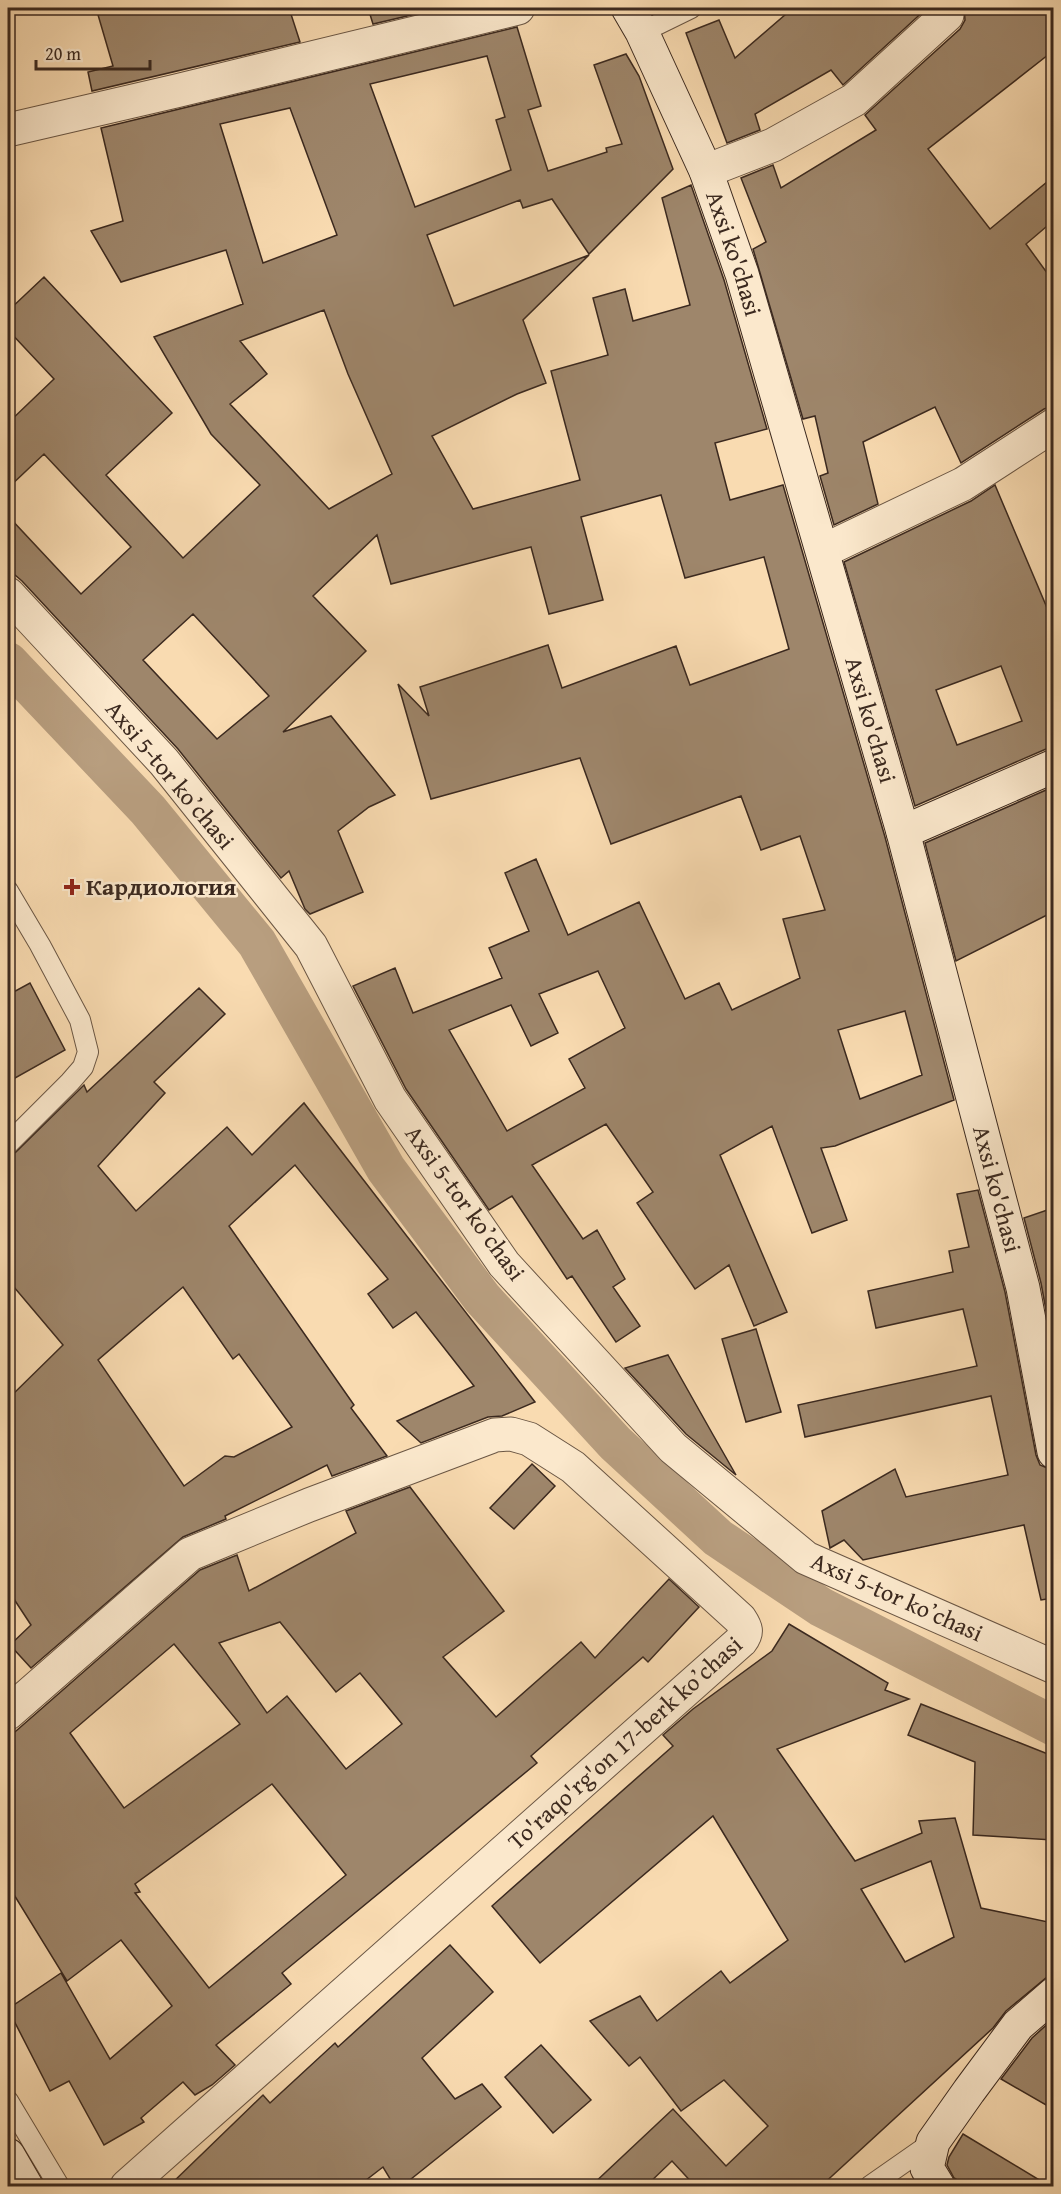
<svg xmlns="http://www.w3.org/2000/svg" width="1061" height="2194" font-family="'Gentium Book Plus',serif">
  <style>
    .lines { fill: none; stroke-linecap: round; stroke-linejoin: round }
    .canal { stroke: #b89e7f; stroke-width: 40 }
    .building { fill: #9e866b; stroke: #3b291f; stroke-width: 1.5; fill-rule: evenodd }
    .lane-casing { stroke: #6a5644; stroke-width: 22 }
    .street-casing { stroke: #6a5644; stroke-width: 35 }
    .secondary-casing { stroke: #3b291f; stroke-width: 35 }
    .lane { stroke: #fbe8cc; stroke-width: 20 }
    .street { stroke: #fbe8cc; stroke-width: 33 }
    .secondary { stroke: #fbe8cc; stroke-width: 33 }
    .poi-dot { fill: #8f2418; stroke: #fbe8cc; stroke-width: 2 }
    .labels { text-anchor: middle; stroke-width: 5; stroke-linejoin: round; paint-order: stroke }
    .street-label { font-size: 24px; fill: #3b291f; stroke: #fbe8cc }
    .poi-label { font-size: 24px; font-weight: bold; fill: #3b291f; stroke: #fbe8cc; text-anchor: start }
  </style>
  <rect width="100%" height="100%" fill="#f9dbb1"/>
  <filter id="stains"><feTurbulence type="fractalNoise" baseFrequency=".00333" numOctaves="4"/><feColorMatrix values="0 0 0 0 .2 0 0 0 0 .09 0 0 0 0 .02 0 0 0 .5 -.17"/></filter>
  <radialGradient id="worn" r=".72"><stop offset=".6" stop-color="#630" stop-opacity="0"/><stop offset="1" stop-color="#630" stop-opacity=".3"/></radialGradient>
  <g class="lines">
    <path class="canal" d="M8 662 148 810 257 943 386 1169 482 1298 615 1443 718 1538 821 1607 1054 1726"/>
  </g>
  <g class="building">
    <path d="M96 8H289L300 42 92 91 88 72 113 66Z"/>
    <path d="M368 8H441L373 24Z"/>
    <path d="M793 8H927L843 85 831 70 755 114 760 130 727 143 686 33 719 20 735 58Z"/>
    <path d="M964 8H1053V51L928 149 990 229 1053 177V221L1026 244 1053 281V406L1044 409 961 463 935 407 863 442 878 504 834 525 820 476 828 473 815 416 803 419 753 249 766 242 741 178 773 165 781 188 876 130 865 115 960 29 965 20Z"/>
    <path d="M517 27 541 106 528 110 548 171 607 152 606 148 622 144 594 65 626 54 639 76 673 169 589 254 552 199 523 208 520 200 427 235 454 306 589 255 523 320 546 383 517 394 432 436 473 509 580 480 551 371 608 355 593 298 625 289 633 321 690 305 662 198 691 185 724 280 767 429 715 443 730 500 783 485 885 837 954 1100 835 1146 821 1148 847 1220 812 1233 772 1126 720 1155 787 1312 754 1326 729 1265 695 1289 637 1203 653 1192 606 1124 532 1165 583 1239 597 1230 625 1279 613 1287 640 1326 616 1342 572 1276 567 1279 512 1196 489 1210 406 1089 353 986 395 968 413 1013 502 978 489 948 529 931 505 873 536 859 568 935 639 902 685 999 719 983 732 1010 800 978 783 919 825 910 800 836 761 850 741 796 611 844 580 758 431 799 398 684 429 716 420 687 548 645 562 688 676 646 690 685 789 649 764 557 685 578 661 495 581 517 603 600 549 614 531 547 391 584 377 535 313 596 366 651 283 732 331 716 395 795 369 807 338 831 363 892 310 914 305 909 289 871 281 878 178 749 22 581 8 569V516L81 594 131 547 44 454 8 488V423L54 379 8 330V311L44 277 172 413 106 475 183 558 260 485 211 434 154 337 243 304 226 250 121 282 91 231 123 221 101 128ZM487 56 505 117 496 120 511 170 415 207 370 84ZM290 108 337 235 263 263 220 124ZM324 310 348 374 392 474 329 509 230 404 267 374 240 341ZM193 614 269 696 217 739 143 660ZM598 971 625 1028 569 1059 585 1088 507 1131 449 1030 511 1005 531 1046 558 1033 539 994ZM905 1011 922 1075 860 1099 838 1030Z"/>
    <path d="M995 485 1053 622V748L1046 749 915 806 844 562 971 501ZM1001 666 1022 721 957 745 936 690Z"/>
    <path d="M1053 787V912L956 961 925 843Z"/>
    <path d="M30 983 65 1050 8 1082V995Z"/>
    <path d="M199 988 225 1014 154 1082 165 1093 98 1166 136 1211 227 1127 252 1155 304 1103 535 1402 502 1416 488 1417 421 1443 397 1421 474 1386 416 1312 393 1328 368 1294 388 1279 295 1165 229 1226 354 1405 351 1408 387 1456 332 1476 327 1465 225 1516 226 1519 183 1537 31 1668 10 1645 31 1625 8 1590V1399L63 1345 8 1280V1158L16 1152 84 1085 87 1092ZM183 1287 233 1359 239 1354 292 1427 234 1457 225 1456 184 1486 98 1360Z"/>
    <path d="M978 1190 1005 1292 1036 1455 1040 1465 1052 1470 1053 1475V1598L1041 1600 1024 1525 863 1560 844 1540 830 1548 822 1511 895 1469 906 1497 1008 1475 991 1396 805 1437 798 1405 977 1366 963 1309 876 1328 868 1291 953 1272 949 1251 969 1247 957 1194Z"/>
    <path d="M1053 1208V1348L1041 1283 1024 1218Z"/>
    <path d="M756 1329 781 1412 746 1422 722 1339Z"/>
    <path d="M668 1355 712 1433 736 1475 686 1434 625 1368Z"/>
    <path d="M532 1464 555 1486 514 1529 490 1508Z"/>
    <path d="M410 1487 504 1611 443 1657 496 1717 581 1642 595 1658 669 1579 699 1607 648 1662 643 1657 531 1756 537 1763 282 1973 291 1984 216 2045 235 2065 212 2085 195 2095 183 2082 141 2118 144 2122 104 2145 69 2081 50 2091 8 2009 61 1973 110 2059 172 2006 121 1940 67 1981 8 1885V1738L200 1570 237 1555 249 1591 356 1533 346 1511ZM280 1622 336 1692 360 1673 402 1724 346 1769 287 1696 267 1713 219 1643ZM174 1644 240 1724 124 1808 70 1733ZM272 1784 346 1875 209 1988 135 1893 140 1892 135 1884Z"/>
    <path d="M789 1624 888 1683 885 1690 909 1699 777 1749 855 1861 922 1833 919 1821 955 1818 981 1908 1053 1923V1972L1006 2011 993 2028 820 2187H696L672 2161 645 2187H590L673 2109 726 2166 768 2126 724 2080 681 2111 640 2057 629 2066 590 2021 640 1996 657 2021 721 1971 730 1983 788 1940 713 1816 540 1963 492 1906 673 1746 663 1735 693 1709 772 1651ZM931 1861 954 1937 905 1962 861 1889Z"/>
    <path d="M921 1704 1053 1756V1840L973 1835 975 1762 908 1735Z"/>
    <path d="M450 1945 493 1992 422 2058 455 2099 482 2084 501 2107 401 2187H395L383 2167 357 2187H168L263 2095 270 2103 335 2043 338 2047Z"/>
    <path d="M1053 2019V2109L1001 2079 1032 2038Z"/>
    <path d="M541 2045 591 2100 553 2133 505 2077Z"/>
    <path d="M963 2134 1051 2187H969L954 2178 947 2165 949 2157Z"/>
  </g>
  <g class="lines">
    <g class="lane-casing">
      <g id="lane">
        <path d="M642 32 691 8"/>
        <path d="M8 891 40 945 80 1020 88 1052 83 1067 70 1082 8 1144"/>
        <path d="M8 2101 59 2186"/>
        <path d="M870 2186 933 2142"/>
      </g>
    </g>
    <g class="street-casing">
      <g id="street">
        <path d="M8 130 176 91 518 8"/>
        <path d="M706 171 773 145 854 100 947 15"/>
        <path d="M823 551 963 484 1054 425"/>
        <path d="M8 594 164 762 311 946 390 1099 504 1264 673 1448 806 1558 1054 1667"/>
        <path d="M8 1713 190 1554 309 1505 495 1435 511 1434 529 1439 573 1467 740 1619C746 1628 748 1632 741 1641L127 2186"/>
      </g>
    </g>
    <g class="secondary-casing">
      <g id="secondary">
        <path id="s1" d="M628 8 642 32 706 171 742 274 903 832 1023 1288 1054 1452"/>
        <path d="M903 832 1054 766"/>
        <path d="M8 2155 26 2186"/>
        <path d="M938 2186 927 2168 933 2142 969 2091 1018 2025 1054 1994"/>
      </g>
    </g>
    <use href="#lane" class="lane"/>
    <use href="#street" class="street"/>
    <use href="#secondary" class="secondary"/>
  </g>
  <path class="poi-dot" d="M69 878h6v6h6v6h-6v6h-6v-6h-6v-6h6z"/>
  <g class="labels">
    <g class="street-label">
      <text dy="8" stroke="none"><textPath href="#s1" startOffset="268">Axsi ko'chasi</textPath></text>
      <text dy="8" stroke="none"><textPath href="#s1" startOffset="754">Axsi ko'chasi</textPath></text>
      <text transform="translate(170 775) rotate(50)" y="8">Аxsi 5-tor koʼchasi</text>
      <text dy="8" stroke="none"><textPath href="#s1" startOffset="1240">Axsi ko'chasi</textPath></text>
      <text transform="translate(465 1203) rotate(54)" y="8">Аxsi 5-tor koʼchasi</text>
      <text transform="translate(897 1597) rotate(24)" y="8">Аxsi 5-tor koʼchasi</text>
      <text transform="translate(625 1743) rotate(-42)" y="8">To'raqo'rg'on 17-berk koʼchasi</text>
    </g>
    <g class="poi-label">
      <text x="86" y="895">Кардиология</text>
    </g>
  </g>
  <rect width="1061" height="2194" fill="none" stroke="#f9dbb1" stroke-width="30"/>
  <rect x="9" y="9" width="1043" height="2176" fill="none" stroke="#3b291f" stroke-width="3"/>
  <rect x="15" y="15" width="1031" height="2164" fill="none" stroke="#3b291f" stroke-width="1.5"/>
  <path d="M36 60v9h114v-9" fill="none" stroke="#3b291f" stroke-width="3"/>
  <text x="45" y="60" font-size="18" fill="#3b291f" stroke="#fbe8cc" stroke-width="4.5" paint-order="stroke">20 m</text>
  <rect width="100%" height="100%" filter="url(#stains)"/>
  <rect width="100%" height="100%" fill="url(#worn)"/>
</svg>
